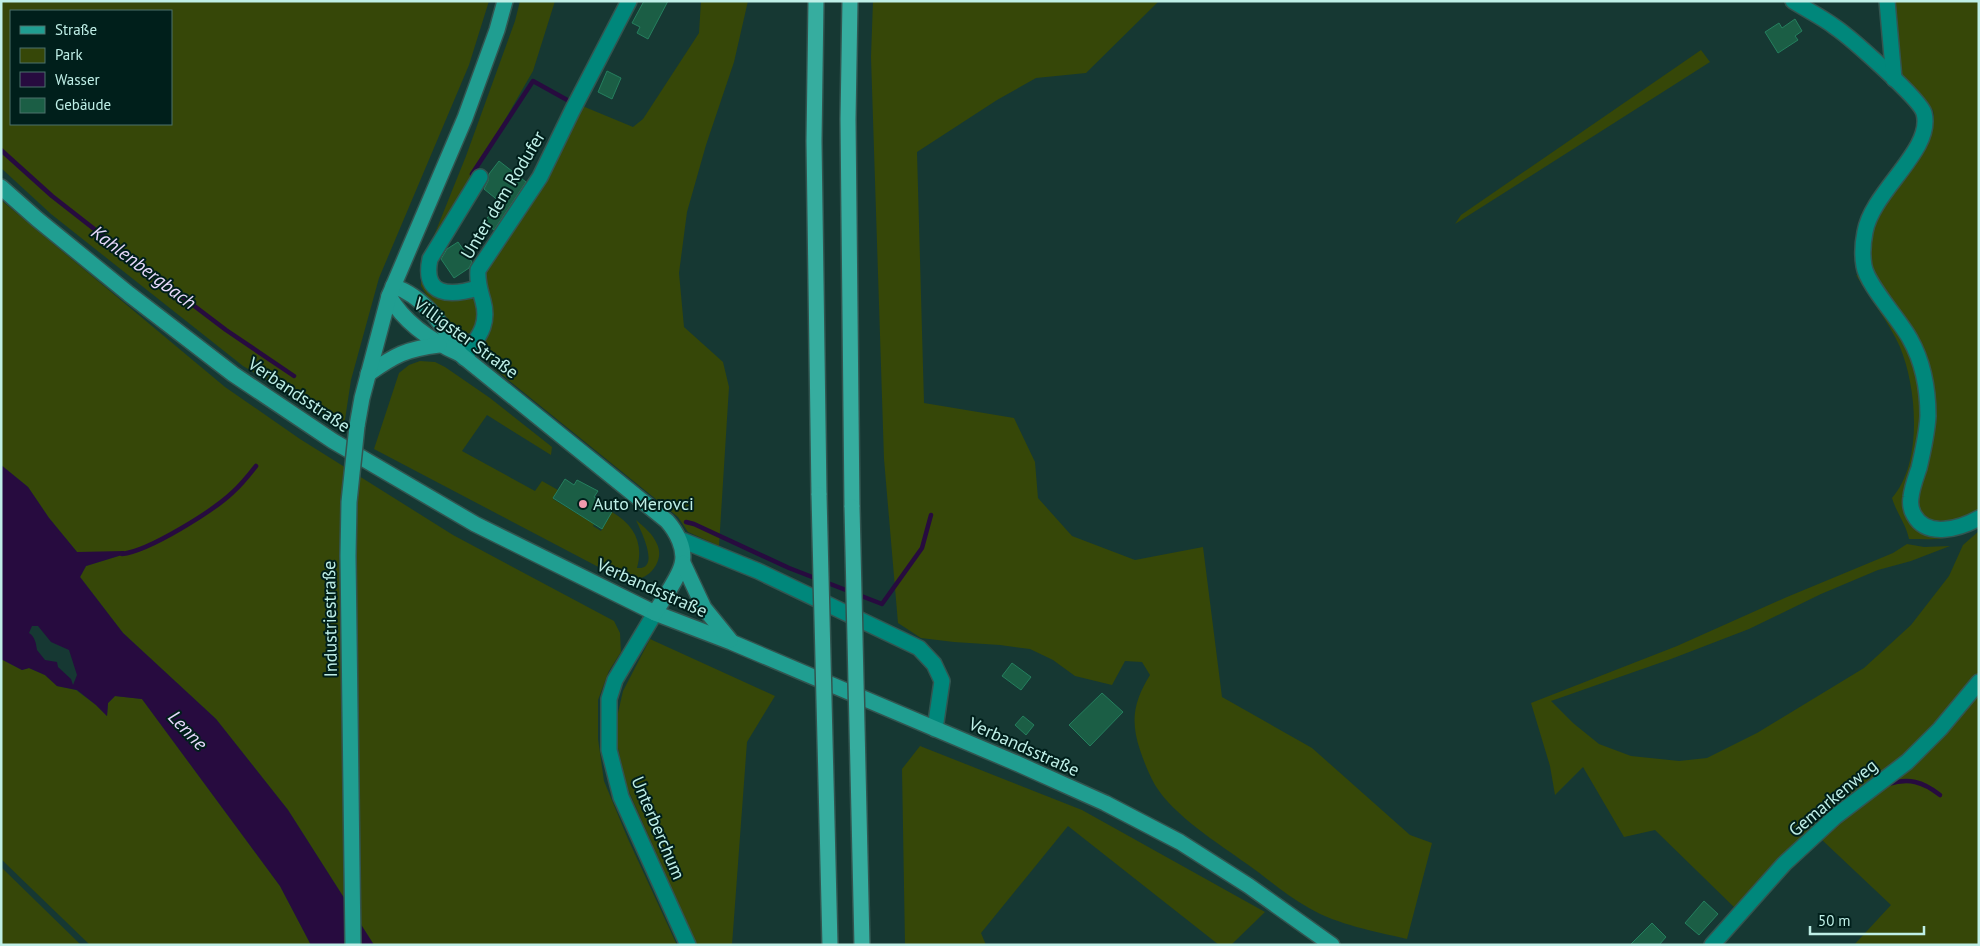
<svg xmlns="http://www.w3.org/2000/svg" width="1980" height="946" font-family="'PT Sans',sans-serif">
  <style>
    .green { fill: #364708; fill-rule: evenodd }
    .water { fill: #270b3f; fill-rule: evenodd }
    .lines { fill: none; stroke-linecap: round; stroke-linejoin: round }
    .stream { stroke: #270b3f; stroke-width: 4.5 }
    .building { fill: #1b5e45; stroke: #257f5e }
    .minor-casing { stroke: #325550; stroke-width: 18 }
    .major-casing { stroke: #325550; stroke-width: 18 }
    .highway-casing { stroke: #325550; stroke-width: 18 }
    .minor { stroke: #00877b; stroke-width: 15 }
    .major { stroke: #209e91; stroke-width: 15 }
    .highway { stroke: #36ad9f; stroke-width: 15 }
    .major-bridge-casing { stroke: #325550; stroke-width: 18; stroke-linecap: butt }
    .highway-bridge-casing { stroke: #325550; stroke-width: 18; stroke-linecap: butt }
    .major-bridge { stroke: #209e91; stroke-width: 15 }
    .highway-bridge { stroke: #36ad9f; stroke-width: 15 }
    .poi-dot { fill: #f29aaf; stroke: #001f1b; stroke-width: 2 }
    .labels { text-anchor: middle; stroke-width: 4; stroke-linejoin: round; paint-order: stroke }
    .street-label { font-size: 18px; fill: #bfefe7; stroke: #001f1b }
    .poi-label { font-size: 18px; fill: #bfefe7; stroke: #001f1b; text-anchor: start }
    .water-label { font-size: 19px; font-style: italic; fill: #e7d9fc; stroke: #001f1b }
  </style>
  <rect width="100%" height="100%" fill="#163833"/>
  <g class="green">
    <path d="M1 1H489L469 65 379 278 351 380 344 426 243 366 51 214 1 168ZM11 11H171V124H11Z"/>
    <path d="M520 1H555L533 71 447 221 423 281C426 286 428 291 432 295 447 308 466 290 478 303L477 329 471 333 465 334 456 329 429 299 421 286V268L466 156 515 21Z"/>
    <path d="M701 1H748L734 62 706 145 687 212 679 273 684 327 723 362 729 387 719 546 688 532 678 517 496 370 485 358 480 345 491 323V313L480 280 580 105 633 127 643 119 699 33Z"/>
    <path d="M873 1H1159L1086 73 1036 78 997 100 917 152 924 403 1014 418 1035 462 1038 498 1072 536 1135 560 1203 547 1222 697 1312 748 1410 835 1432 843 1407 939C1374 931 1338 925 1309 908 1287 896 1267 878 1247 864 1219 844 1173 815 1155 785 1149 774 1144 762 1140 750 1130 720 1134 701 1150 675L1142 662 1125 661 1112 685 1075 676 1053 660 1030 649 1000 645 954 642 921 638 898 623 884 459 871 57Z"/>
    <path d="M1892 1H1979V514L1960 524 1925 521 1914 503 1932 397 1876 279 1870 263 1869 238 1877 214 1928 144 1934 116 1933 110 1910 89 1897 71Z"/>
    <path d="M1701 50 1710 62 1455 224 1461 215Z"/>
    <path d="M1 200 225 387 300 439 453 535 614 621 620 633 621 652 609 671 598 700V739L604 781 628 839 677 945H374L288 810 216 719 123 633 80 577 86 566 125 554 77 552 49 518 28 487 1 465Z"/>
    <path d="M1856 275 1860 276 1910 348 1924 403 1909 512 1961 533C1944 541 1927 539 1909 539 1906 524 1896 512 1892 498 1923 463 1917 388 1900 347 1889 322 1870 299 1856 275Z"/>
    <path d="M420 361 435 362 445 367 490 398 552 447 551 455 487 415 462 451 535 491 542 481 558 490 553 499 594 524 593 526 601 531 612 512C634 525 644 543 637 568 661 570 641 531 636 520 644 527 653 534 657 544 665 560 650 580 632 580 623 579 614 574 606 571L374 449 399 373 409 365Z"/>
    <path d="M1979 531V675L1941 721 1737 910 1655 830 1624 837 1583 767 1555 795 1550 766 1531 703 1677 646 1787 597 1893 553 1907 544 1924 547 1950 546 1911 561 1878 570 1821 594 1749 629 1671 659 1551 701 1573 723 1599 744 1631 756 1679 761 1707 758 1757 733 1864 668 1911 625 1949 576 1963 545Z"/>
    <path d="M650 639 775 696 747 742 732 945H697L626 785 618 748 617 717 623 691Z"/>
    <path d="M1 659 22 670 29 668 45 675 57 686 76 690 96 705 107 716 108 703 115 696 142 699 280 886 311 945H90L1 859Z"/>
    <path d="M1979 689V945H1854L1891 905 1820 838 1895 779Z"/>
    <path d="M920 746 1082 810 1265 912 1231 945H1219L1068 826 981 933 986 945H905L902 769Z"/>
    <path d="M1 867 81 945H1Z"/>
  </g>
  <path class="water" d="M1 465 28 487 49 518 77 552 124 551 125 554 86 566 80 577 123 633 216 719 288 810 374 945H311L280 886 142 699 115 696 108 703 107 716 96 705 77 690 57 686 45 675 29 668 22 670 1 659ZM32 626H38L51 642 69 650 77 675 73 685 71 679 58 667 57 662 45 660 37 650C36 643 35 637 29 633Z"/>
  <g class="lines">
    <g class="stream">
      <path d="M1 150 52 196 139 264 226 330 294 376"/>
      <path d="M472 174 533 81 569 101 571 99"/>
      <path d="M686 522 694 524 789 568 882 604 922 548 931 515"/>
      <path d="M122 554C149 551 213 511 233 492 242 484 249 475 256 466"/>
      <path d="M1888 784C1909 778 1922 781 1940 795"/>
    </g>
  </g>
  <g class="building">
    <path d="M644 1H668L648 39 637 33 640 27 632 23Z"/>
    <path d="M1795 19 1802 31 1795 36 1798 40 1778 53 1765 32 1779 23 1782 28Z"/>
    <path d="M607 71 621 78 612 99 598 92Z"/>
    <path d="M499 161 526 182 494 230 484 222 500 202 484 189 488 181 489 174Z"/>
    <path d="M458 242 472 262 469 268 454 278 441 259 447 249Z"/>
    <path d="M565 479 574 485 577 480 598 491 594 497 613 510 602 529 553 498Z"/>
    <path d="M1012 663 1031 677 1021 690 1002 676Z"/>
    <path d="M1102 693 1123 712 1090 746 1069 725Z"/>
    <path d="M1023 716 1034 725 1026 735 1015 725Z"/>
    <path d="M1704 901 1718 914 1699 935 1685 923Z"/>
    <path d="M1652 923 1666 937 1659 945H1630Z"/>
  </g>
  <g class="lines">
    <g class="minor-casing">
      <g id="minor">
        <path d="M1793 1C1807 10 1822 17 1835 27 1851 38 1920 99 1924 113 1934 150 1872 191 1865 232 1863 242 1862 255 1864 266 1867 285 1900 320 1910 339 1923 362 1928 389 1928 416 1927 433 1923 451 1919 468 1916 477 1912 487 1911 497 1910 503 1911 510 1914 515 1927 539 1961 528 1979 518"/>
        <path d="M1887 1 1894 79"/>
        <path d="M478 288C451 296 422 297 430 259L480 177"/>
        <path d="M464 358C477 338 490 326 483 301 480 290 477 282 478 270L540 177 572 111 629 1"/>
        <path d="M679 539 758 571 919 648 934 664 942 681 935 729"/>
        <path d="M655 613 615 680 609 699V750L621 797 688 945"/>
        <path d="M1712 945 1784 864 1836 816 1907 762 1940 729 1979 682"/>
      </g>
    </g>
    <g class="major-casing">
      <g id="major">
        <path d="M1 187 37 219 129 294 233 374 333 441 475 524 655 613 731 642 1016 763 1105 803 1180 842 1249 886 1332 945"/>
        <path d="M393 286C426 297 443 326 460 354"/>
        <path d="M389 296C405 324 431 341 460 354L667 521C676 531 686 549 682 564 679 578 662 600 655 613"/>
        <path d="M368 374C395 355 406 349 439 345"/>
        <path d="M357 426 362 398 389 296 465 118 497 30 505 1"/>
        <path d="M683 563 704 608 730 640"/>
      </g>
    </g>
    <g class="highway-casing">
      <g id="highway">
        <path d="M816 1 814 141 819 495"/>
        <path d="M850 1 848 119 852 507"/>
      </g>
    </g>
    <use href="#minor" class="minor"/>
    <use href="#major" class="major"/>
    <use href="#highway" class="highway"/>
    <g class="major-bridge-casing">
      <path id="major-bridge" d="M353 945 348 556 349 502 357 426"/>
    </g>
    <g class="highway-bridge-casing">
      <g id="highway-bridge">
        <path d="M819 495 830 945"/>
        <path d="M852 507 862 945"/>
      </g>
    </g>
    <use href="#major-bridge" class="major-bridge"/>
    <use href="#highway-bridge" class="highway-bridge"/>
  </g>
  <circle class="poi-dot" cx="583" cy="504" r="5"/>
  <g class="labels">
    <g class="street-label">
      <text transform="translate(503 195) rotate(-59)" y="6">Unter dem Rodufer</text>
      <text transform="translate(466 338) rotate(36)" y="6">Villigster Straße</text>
      <text transform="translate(299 395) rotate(34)" y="6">Verbandsstraße</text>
      <text transform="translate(652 588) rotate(24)" y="6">Verbandsstraße</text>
      <text transform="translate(330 619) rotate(-91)" y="6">Industriestraße</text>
      <text transform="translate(1024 747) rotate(24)" y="6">Verbandsstraße</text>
      <text transform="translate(1833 798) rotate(-40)" y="6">Gemarkenweg</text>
      <text transform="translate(658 828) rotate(67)" y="6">Unterberchum</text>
    </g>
    <g class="poi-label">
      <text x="593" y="510">Auto Merovci</text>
    </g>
    <g class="water-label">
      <text transform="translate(144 267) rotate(37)" y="7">Kahlenbergbach</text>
      <text transform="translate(188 730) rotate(46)" y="7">Lenne</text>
    </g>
  </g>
  <rect width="1980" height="946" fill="none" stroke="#bfefe7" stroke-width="5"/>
  <rect x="10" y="10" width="162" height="115" fill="#001f1b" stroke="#4c726d"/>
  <rect x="20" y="26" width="25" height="8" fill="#209e91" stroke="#4c726d"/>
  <text x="55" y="35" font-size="15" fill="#bfefe7">Straße</text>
  <rect x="20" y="48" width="25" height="15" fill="#364708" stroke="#4c726d"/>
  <text x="55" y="60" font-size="15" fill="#bfefe7">Park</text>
  <rect x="20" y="72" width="25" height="15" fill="#270b3f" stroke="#4c726d"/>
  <text x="55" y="85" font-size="15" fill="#bfefe7">Wasser</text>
  <rect x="20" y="98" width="25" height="15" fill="#1b5e45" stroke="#4c726d"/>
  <text x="55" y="110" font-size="15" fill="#bfefe7">Gebäude</text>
  <path d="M1810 926v8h114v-8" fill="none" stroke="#bfefe7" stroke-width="2.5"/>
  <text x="1818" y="926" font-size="15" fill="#bfefe7" stroke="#001f1b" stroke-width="4" paint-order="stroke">50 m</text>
</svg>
